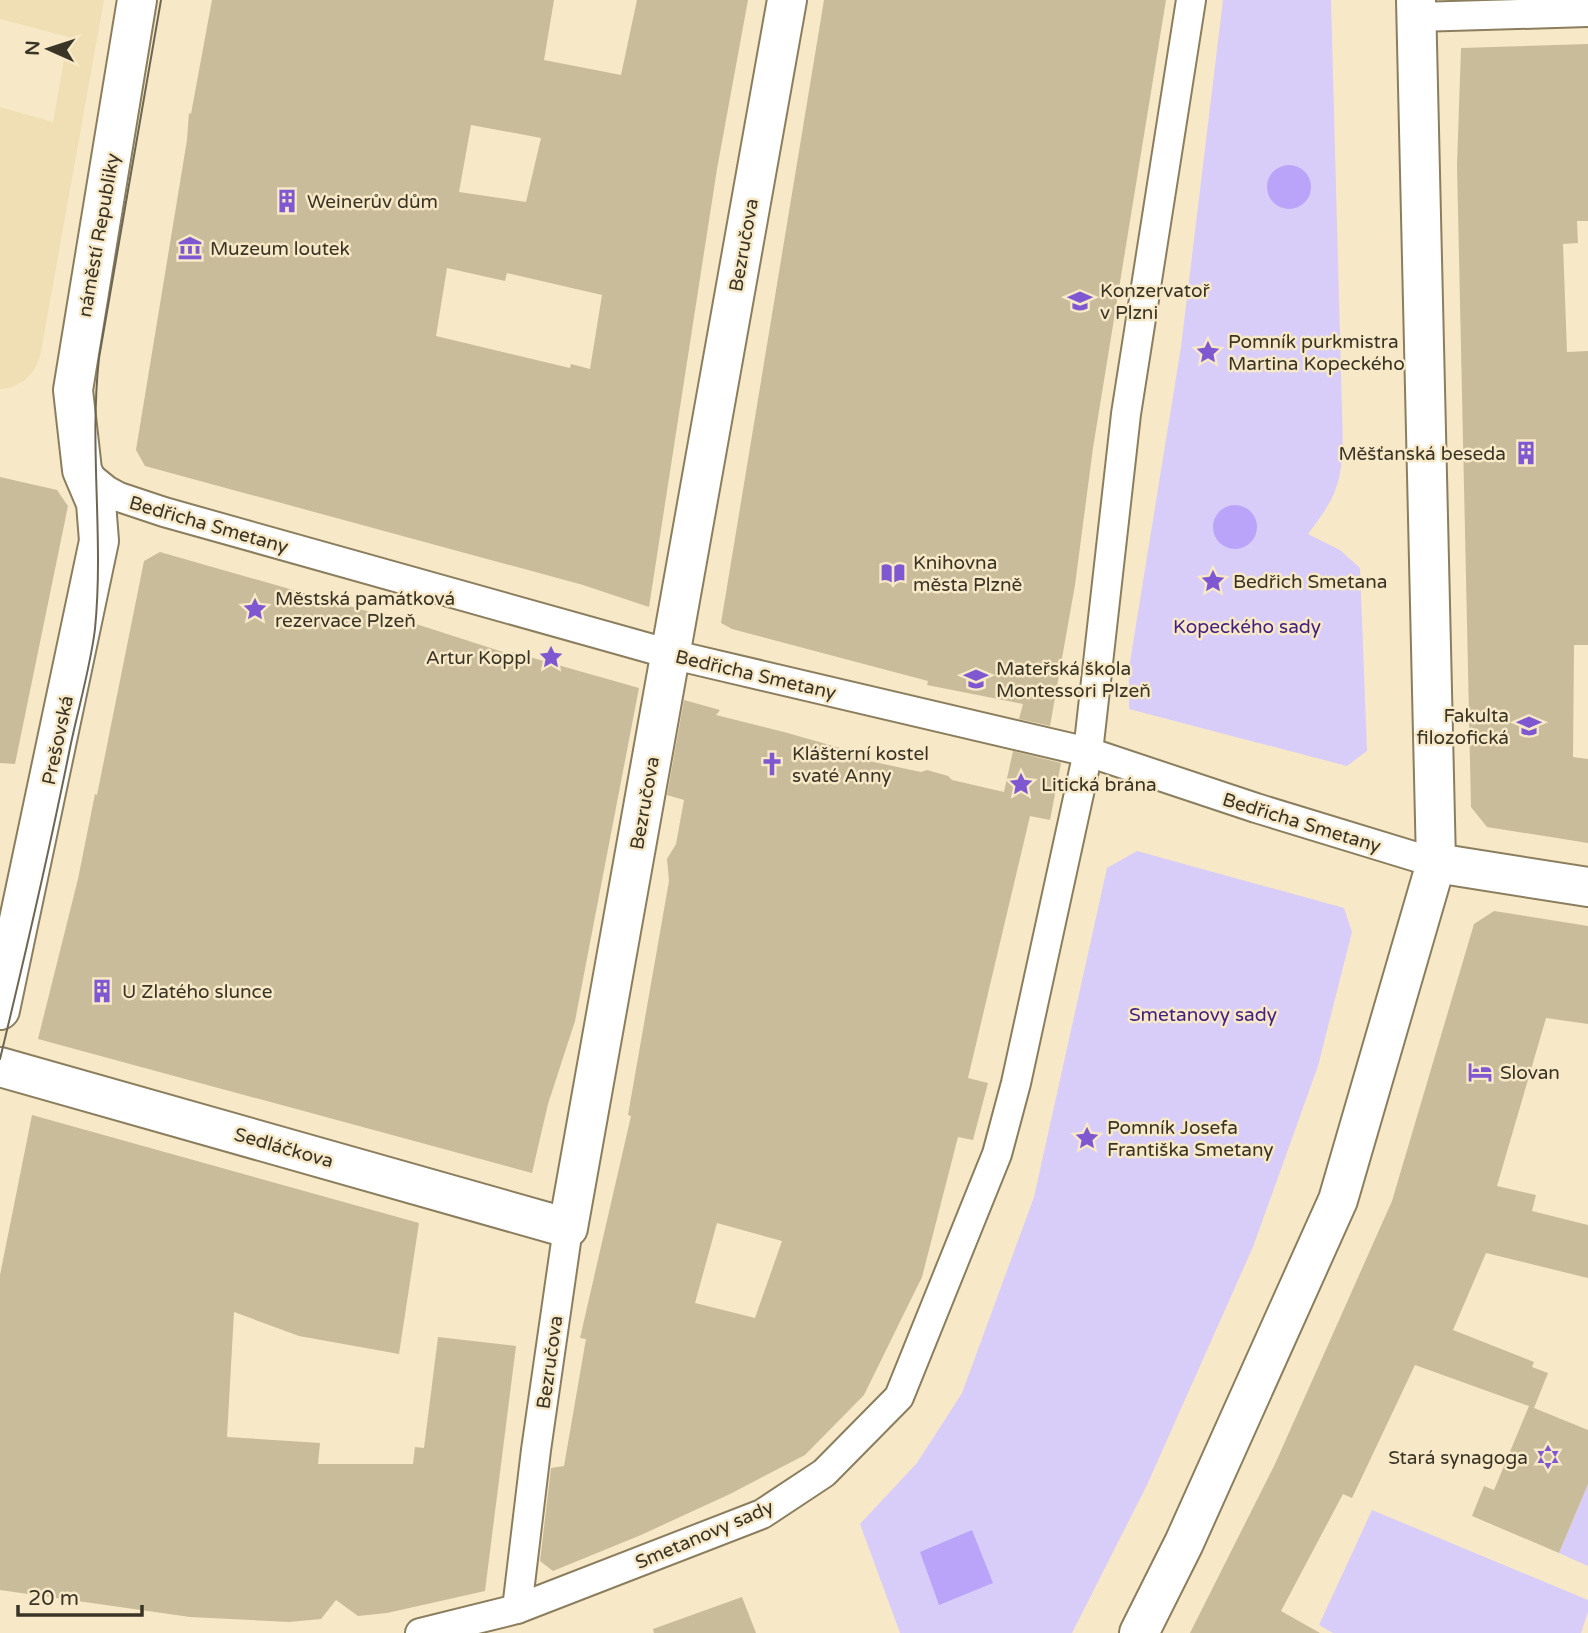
<svg xmlns="http://www.w3.org/2000/svg" width="1588" height="1633" font-family="'Varela Round',sans-serif">
  <style>
    .built { fill: #f0dfb5 }
    .green { fill: #d7cdf8 }
    .water { fill: #baa4f9 }
    .building { fill: #c9bc9a; fill-rule: evenodd }
    .lines { fill: none; stroke-linecap: round; stroke-linejoin: round }
    .pedestrian-casing { stroke: #8b7e5f; stroke-width: 32 }
    .minor-casing { stroke: #8b7e5f; stroke-width: 42 }
    .pedestrian { stroke: #fff; stroke-width: 28 }
    .minor { stroke: #fff; stroke-width: 38 }
    .tram { stroke: #6d6652; stroke-width: 2 }
    .labels { text-anchor: middle; stroke-width: 5; stroke-linejoin: round; paint-order: stroke }
    .poi-label { font-size: 19px; fill: #393426; stroke: #f7e9c7; text-anchor: start }
    .street-label { font-size: 19px; fill: #393426; stroke: #f7e9c7 }
    .park-label { font-size: 19px; fill: #441f7f; stroke: #f7e9c7 }
  </style>
  <rect width="100%" height="100%" fill="#f7e9c7"/>
  <path class="built" d="M0 0H104L40 357 34 370 24 381 10 388 0 389V107L53 122 68 37 0 19Z"/>
  <g class="green">
    <path d="M1223 0H1331L1343 449C1340 490 1332 502 1308 534L1340 550 1360 568 1367 751 1347 766 1129 709V668L1181 347Z"/>
    <path d="M1137 851 1344 908 1352 932 1318 1066 1253 1247 1147 1485 1072 1633H900L860 1524 917 1463 962 1393 1034 1197 1107 868Z"/>
    <path d="M1588 1484V1566L1559 1553Z"/>
    <path d="M1372 1510 1588 1600V1612L1581 1633H1333L1319 1625Z"/>
  </g>
  <g class="water">
    <circle cx="1289" cy="187" r="22"/>
    <circle cx="1235" cy="527" r="22"/>
    <path d="M972 1530 993 1583 939 1605 920 1552Z"/>
  </g>
  <g class="building">
    <path d="M212 0H554L544 60 621 75 637 0H748L717 169 649 607 583 585 145 466 136 450 187 140 189 113 191 114ZM471 125 541 138 526 202 459 192ZM447 268 505 281 507 273 602 295 590 369 571 364 570 368 436 336Z"/>
    <path d="M824 0H1166L1093 448 1075 585 1050 726 1019 719 1023 704 927 685 928 681 732 629 721 623Z"/>
    <path d="M1588 44V221H1577L1578 243 1563 244 1567 352 1588 351V645H1574L1573 757 1588 759V843L1487 827 1471 807 1457 165 1461 48Z"/>
    <path d="M0 477 57 490 68 506 15 764 0 763Z"/>
    <path d="M160 552 384 616 385 614 512 655V652L639 688 575 1021 548 1104 532 1173 38 1039 78 879 95 794 97 795 144 561Z"/>
    <path d="M684 700 720 710 716 715 784 732 858 753 855 758 921 772 927 770 948 776 952 780 1004 792 1013 751 1061 763 1050 820 1030 816 968 1078 988 1083 973 1140 958 1137 922 1277 864 1395 805 1455 730 1494 641 1535 553 1571 540 1561 551 1468 564 1466 586 1339 580 1338 631 1116 628 1115 669 881 667 859 676 844 684 800 667 795ZM717 1223 782 1241 755 1318 695 1303Z"/>
    <path d="M1494 911 1588 926V1024L1546 1018 1497 1186 1536 1195 1532 1211 1588 1225V1278L1486 1253 1453 1330 1534 1362 1532 1367 1548 1373 1534 1408 1588 1430V1484L1559 1553 1472 1516 1484 1486 1494 1490 1529 1406 1415 1365 1352 1498 1343 1494 1281 1611 1320 1633H1190L1275 1464 1392 1201 1474 924Z"/>
    <path d="M32 1115 419 1223 399 1354 299 1336 234 1312 227 1437 320 1443 318 1464H413L415 1447 424 1448 438 1337 516 1346 485 1591 387 1613 358 1616 336 1600 321 1619 289 1622 190 1617 0 1590V1275Z"/>
    <path d="M742 1597 756 1633H654L653 1629Z"/>
  </g>
  <g class="lines">
    <g class="pedestrian-casing">
      <g id="pedestrian">
        <path d="M1417 17 1588 12"/>
        <path d="M84 472 106 490 119 497 164 512 670 654 1088 752 1256 808 1436 863"/>
        <path d="M517 1609 536 1450 568 1228"/>
        <path d="M420 1633 517 1609 762 1514 824 1473 899 1397 997 1154 1016 1083 1088 752 1126 414 1191 0"/>
      </g>
    </g>
    <g class="minor-casing">
      <g id="minor">
        <path d="M1436 863 1588 887"/>
        <path d="M0 1010 99 541 96 503 82 470 73 390 137 0"/>
        <path d="M0 1067 568 1228 787 0"/>
        <path d="M1139 1633 1184 1543 1338 1200 1436 863 1416 0"/>
      </g>
    </g>
    <use href="#pedestrian" class="pedestrian"/>
    <use href="#minor" class="minor"/>
    <path class="tram" d="M0 1059C25 956 49 852 70 748 78 709 90 669 95 629 104 537 89 449 99 358L161 0"/>
  </g>
  <defs>
    <g id="building-bare" transform="scale(1.89)"><path d="M-4-6H4V6H1V3H-1V6H-4ZM-2.5-4.3h1.7v1.8h-1.7ZM.8-4.3h1.7v1.8H.8ZM-2.5-1h1.7V.8h-1.7ZM.8-1h1.7V.8H.8Z" fill="#7f57d1" stroke="#f7e9c7" stroke-width="2.5" paint-order="stroke"/></g>
    <g id="museum-bare" transform="scale(1.89)"><path d="M0-6L6-3V-2H-6V-3ZM-5-1h2V3h-2ZM-1-1h2V3h-2ZM3-1h2V3H3ZM-6 4H6V6H-6Z" fill="#7f57d1" stroke="#f7e9c7" stroke-width="2.5" paint-order="stroke"/></g>
    <g id="school-bare" transform="scale(1.89)"><path d="M0-5L7-2L0 1L-7-2ZM-4 1L0 2.5L4 1V4Q0 6-4 4Z" fill="#7f57d1" stroke="#f7e9c7" stroke-width="2.5" paint-order="stroke"/></g>
    <g id="sight-bare" transform="scale(1.89)"><path d="M0-6L1.8-2.2L6-1.7L2.9 1.2L3.7 5.4L0 3.3L-3.7 5.4L-2.9 1.2L-6-1.7L-1.8-2.2Z" fill="#7f57d1" stroke="#f7e9c7" stroke-width="2.5" paint-order="stroke"/></g>
    <g id="library-bare" transform="scale(1.89)"><path d="M-6-4Q-3-5.5-.7-3.5V5Q-3 3-6 4ZM6-4Q3-5.5 .7-3.5V5Q3 3 6 4Z" fill="#7f57d1" stroke="#f7e9c7" stroke-width="2.5" paint-order="stroke"/></g>
    <g id="university-bare" transform="scale(1.89)"><path d="M0-5L7-2L0 1L-7-2ZM-4 1L0 2.5L4 1V4Q0 6-4 4Z" fill="#7f57d1" stroke="#f7e9c7" stroke-width="2.5" paint-order="stroke"/></g>
    <g id="church-bare" transform="scale(1.89)"><path d="M-1.2-6h2.4v3.5h3.3v2.4h-3.3V6h-2.4V-.1h-3.3v-2.4h3.3Z" fill="#7f57d1" stroke="#f7e9c7" stroke-width="2.5" paint-order="stroke"/></g>
    <g id="hotel-bare" transform="scale(1.89)"><path d="M-6-4.5h1.5V1H6V5H4.5V3h-9V5H-6ZM-4 0a1.8 1.8 0 1 1 3.6 0ZM.5 0V-2.5h3Q6-2.5 6 0Z" fill="#7f57d1" stroke="#f7e9c7" stroke-width="2.5" paint-order="stroke"/></g>
    <g id="synagogue-bare" transform="scale(1.89)"><path d="M0-6.5L5.6 3.2H-5.6ZM0 6.5L5.6-3.2H-5.6Z" fill="#7f57d1" stroke="#f7e9c7" stroke-width="2.5" paint-order="stroke"/></g>
  </defs>
  <g fill-rule="evenodd">
    <use href="#building-bare" x="287" y="201"/>
    <use href="#museum-bare" x="190" y="248"/>
    <use href="#school-bare" x="1080" y="301"/>
    <use href="#sight-bare" x="1208" y="352"/>
    <use href="#building-bare" x="1526" y="453"/>
    <use href="#library-bare" x="893" y="573"/>
    <use href="#sight-bare" x="1213" y="581"/>
    <use href="#sight-bare" x="255" y="609"/>
    <use href="#sight-bare" x="551" y="657"/>
    <use href="#school-bare" x="976" y="679"/>
    <use href="#university-bare" x="1529" y="726"/>
    <use href="#church-bare" x="772" y="764"/>
    <use href="#sight-bare" x="1021" y="784"/>
    <use href="#building-bare" x="102" y="991"/>
    <use href="#hotel-bare" x="1480" y="1072"/>
    <use href="#sight-bare" x="1087" y="1138"/>
    <use href="#synagogue-bare" x="1548" y="1457"/>
  </g>
  <g class="labels">
    <g class="poi-label">
      <text x="307" y="208">Weinerův dům</text>
      <text x="210" y="255">Muzeum loutek</text>
      <text x="1100" y="297">Konzervatoř<tspan x="1100" dy="22">v Plzni</tspan></text>
      <text x="1228" y="348">Pomník purkmistra<tspan x="1228" dy="22">Martina Kopeckého</tspan></text>
      <text x="1506" y="460" text-anchor="end">Měšťanská beseda</text>
      <text x="913" y="569">Knihovna<tspan x="913" dy="22">města Plzně</tspan></text>
      <text x="1233" y="588">Bedřich Smetana</text>
      <text x="275" y="605">Městská památková<tspan x="275" dy="22">rezervace Plzeň</tspan></text>
      <text x="531" y="664" text-anchor="end">Artur Koppl</text>
      <text x="996" y="675">Mateřská škola<tspan x="996" dy="22">Montessori Plzeň</tspan></text>
      <text x="1509" y="722" text-anchor="end">Fakulta<tspan x="1509" dy="22">filozofická</tspan></text>
      <text x="792" y="760">Klášterní kostel<tspan x="792" dy="22">svaté Anny</tspan></text>
      <text x="1041" y="791">Litická brána</text>
      <text x="122" y="998">U Zlatého slunce</text>
      <text x="1500" y="1079">Slovan</text>
      <text x="1107" y="1134">Pomník Josefa<tspan x="1107" dy="22">Františka Smetany</tspan></text>
      <text x="1528" y="1464" text-anchor="end">Stará synagoga</text>
    </g>
    <g class="street-label">
      <text transform="translate(98 235) rotate(-80)" y="7">náměstí Republiky</text>
      <text transform="translate(743 245) rotate(-80)" y="7">Bezručova</text>
      <text transform="translate(209 524) rotate(16)" y="7">Bedřicha Smetany</text>
      <text transform="translate(756 674) rotate(13)" y="7">Bedřicha Smetany</text>
      <text transform="translate(57 740) rotate(-78)" y="7">Prešovská</text>
      <text transform="translate(644 803) rotate(-80)" y="7">Bezručova</text>
      <text transform="translate(1302 822) rotate(17)" y="7">Bedřicha Smetany</text>
      <text transform="translate(284 1147) rotate(16)" y="7">Sedláčkova</text>
      <text transform="translate(549 1362) rotate(-82)" y="7">Bezručova</text>
      <text transform="translate(704 1534) rotate(-23)" y="7">Smetanovy sady</text>
    </g>
    <g class="park-label">
      <text x="1247" y="633">Kopeckého sady</text>
      <text x="1203" y="1021">Smetanovy sady</text>
    </g>
  </g>
  <g transform="translate(49 49) rotate(273)" stroke="#f7e9c7" stroke-width="5" paint-order="stroke">
  <path d="M0-5L12 26L0 18L-12 26Z" fill="#393426"/>
  <text y="-10" font-size="19" font-weight="bold" text-anchor="middle" fill="#393426">N</text>
  </g>
  <path d="M18 1605v10h124v-10" fill="none" stroke="#393426" stroke-width="3.5"/>
  <text x="28" y="1605" font-size="21" fill="#393426" stroke="#f7e9c7" stroke-width="5" paint-order="stroke">20 m</text>
</svg>
